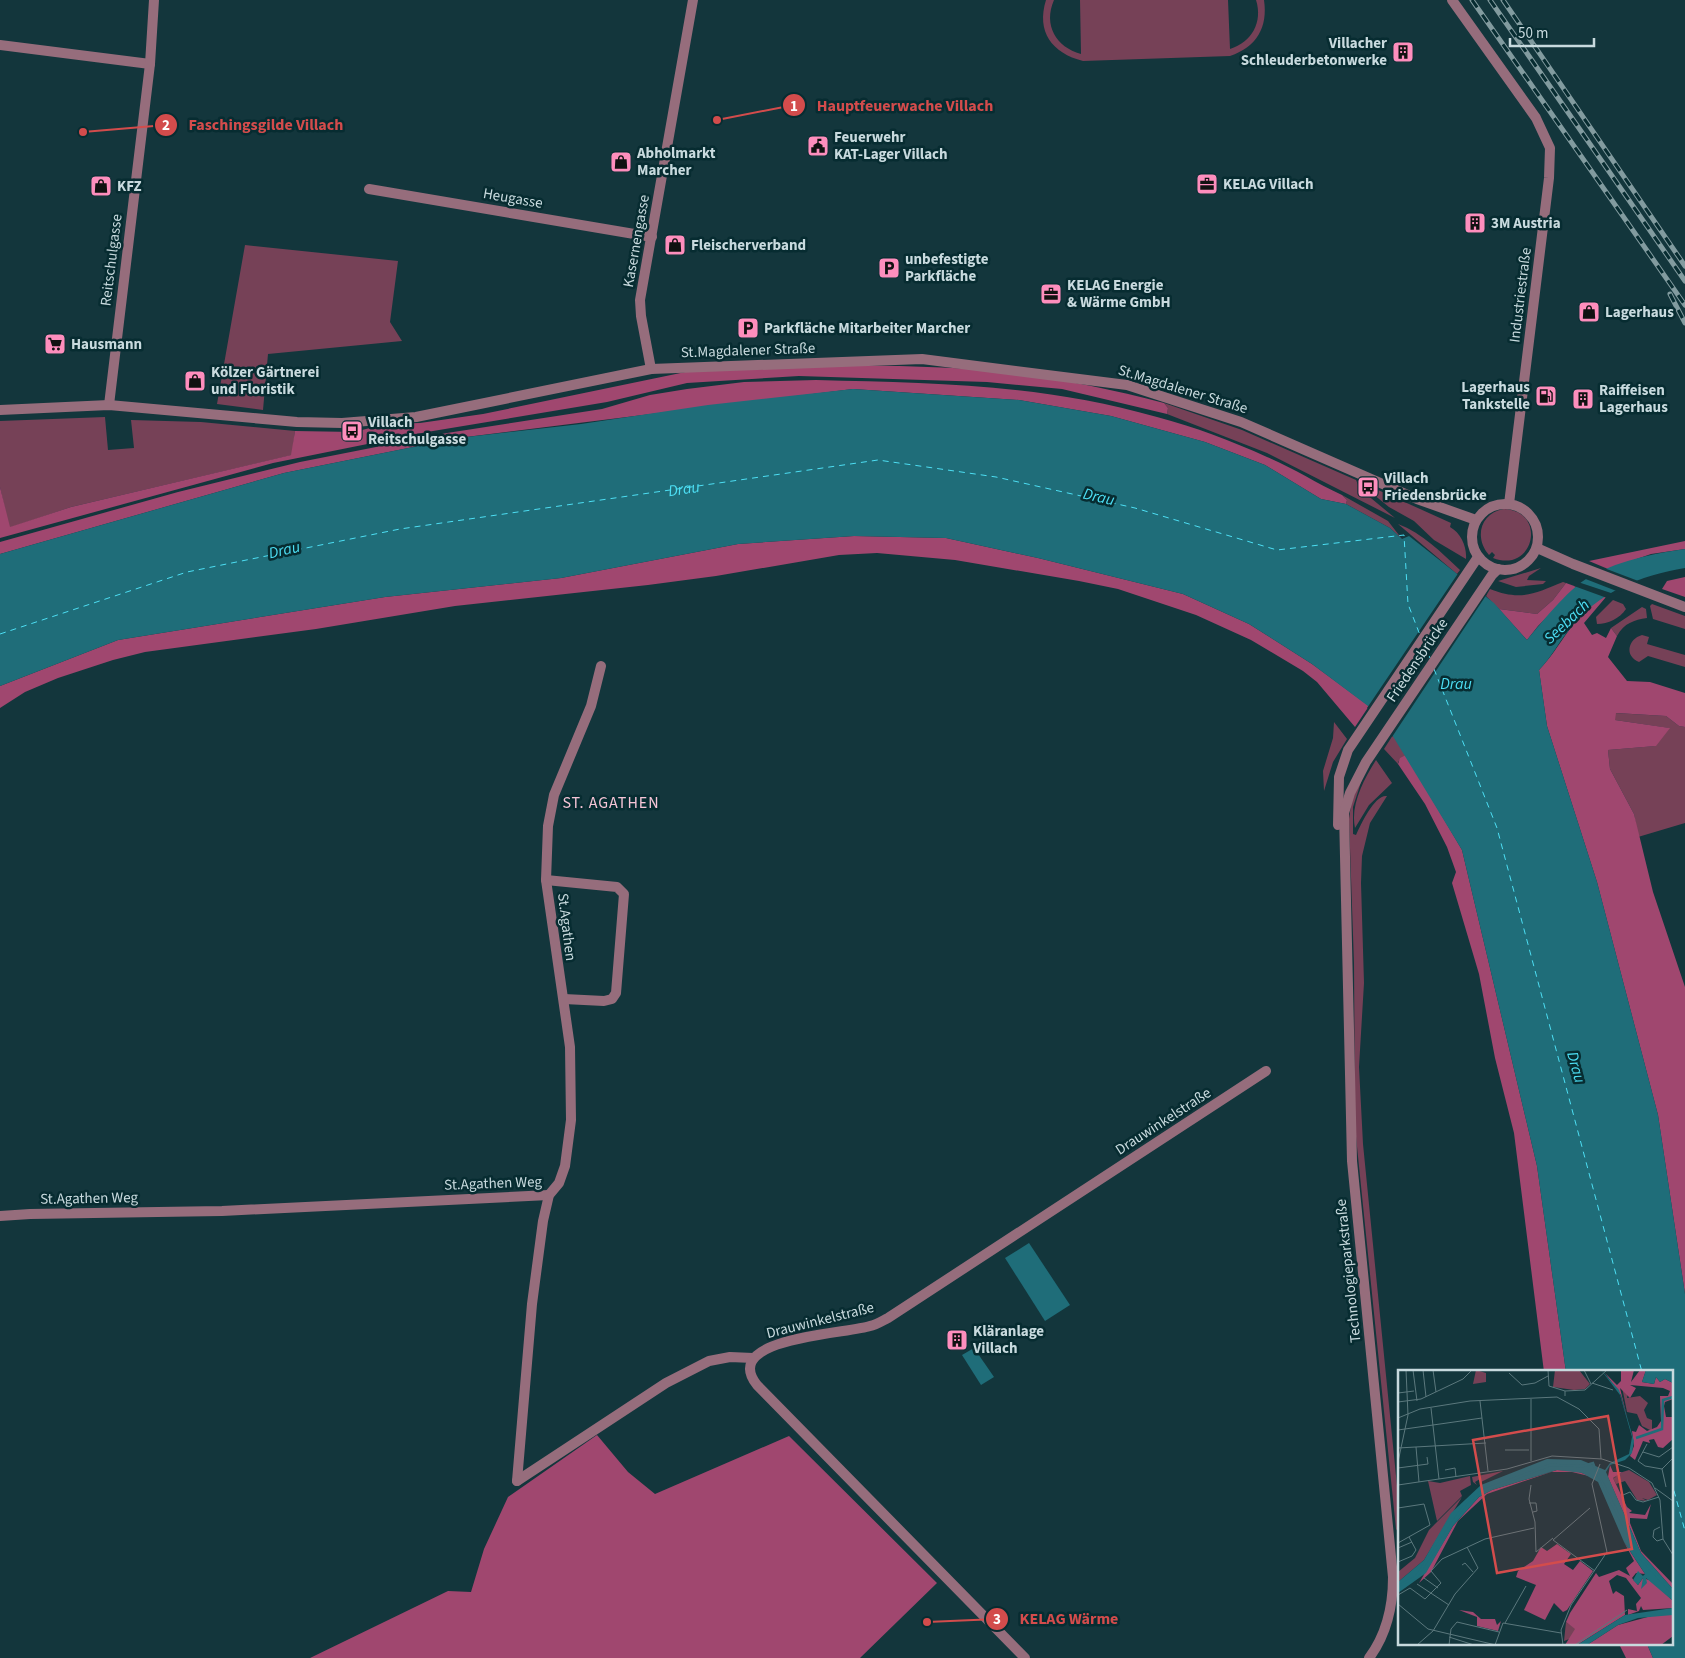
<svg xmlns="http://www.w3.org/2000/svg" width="1685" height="1658" font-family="'Source Sans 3',sans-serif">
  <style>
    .green { fill: #764157 }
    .forest { fill: #a0476f }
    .water { fill: #1f6d79 }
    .pier { fill: #13363c }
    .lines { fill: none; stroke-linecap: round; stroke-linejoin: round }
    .ferry { stroke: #4ddff4; stroke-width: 1; stroke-dasharray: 6 5; stroke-linecap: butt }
    .minor { stroke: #966d7c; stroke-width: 10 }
    .tertiary { stroke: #966d7c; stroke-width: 10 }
    .rail-casing { stroke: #829b9f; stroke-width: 5 }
    .rail { stroke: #072c31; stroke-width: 3; stroke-dasharray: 9; stroke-linecap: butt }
    .labels { text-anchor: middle; stroke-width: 5; stroke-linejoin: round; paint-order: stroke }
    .poi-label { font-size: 15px; font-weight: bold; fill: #c8dade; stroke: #072c31; text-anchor: start }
    .street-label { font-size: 15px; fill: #c8dade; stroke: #072c31 }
    .water-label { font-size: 16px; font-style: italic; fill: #4ddff4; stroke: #072c31 }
    .neighbourhood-label { font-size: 16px; letter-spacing: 1px; fill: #f6c5d7; stroke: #072c31 }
    .inset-river { fill: none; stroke: #1f6d79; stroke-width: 2.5 }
    .inset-road { fill: none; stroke: #5b787d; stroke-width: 1 }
    .view { fill: #d34c4c; fill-opacity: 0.15; stroke: #d34c4c; stroke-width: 2.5 }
    .inset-edge { fill: none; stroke: #c8dade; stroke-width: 2.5 }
    .leader { fill: none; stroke: #d34c4c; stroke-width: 2 }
    .callout-dot { fill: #d34c4c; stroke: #072c31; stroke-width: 2 }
    .mark-label { font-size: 15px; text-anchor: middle; font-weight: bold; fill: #fff }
    .callout-label { font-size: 16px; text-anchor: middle; font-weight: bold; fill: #d34c4c; stroke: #072c31; stroke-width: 5; stroke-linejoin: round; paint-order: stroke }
  </style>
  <rect width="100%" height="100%" fill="#13363c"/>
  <g class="green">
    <path d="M1046 0H1054C1043 25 1056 47 1081 54L1080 0H1228L1230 49C1252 42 1263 22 1256 0H1264C1268 27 1257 47 1230 56L1083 61C1052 53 1036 32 1046 0Z"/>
    <path d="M245 245 398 261 390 322 402 341 268 354 263 410 217 404Z"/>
    <path d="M1164 403 1242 430 1356 480 1360 489 1395 518 1267 453 1167 414 1168 408Z"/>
    <path d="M105 417 108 450 134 448 131 420 201 422 295 431 292 455 71 507 9 528 0 487V421Z"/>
    <path d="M1367 485 1451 523 1450 527C1461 533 1467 547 1466 559L1434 540 1414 521 1389 507 1368 490 1365 487Z"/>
    <path d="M1342 495 1388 521 1402 539 1390 528 1346 504 1347 500Z"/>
    <path d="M1504 509C1548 511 1534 574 1493 558L1495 555 1492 552 1489 555C1474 538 1480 513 1504 509Z"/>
    <path d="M1398 524C1422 533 1442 553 1460 570L1457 574Z"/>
    <path d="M1541 568 1529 576 1527 580 1546 581 1543 584 1516 587 1498 581Z"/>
    <path d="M1563 582 1566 583 1553 600 1537 614 1499 609 1486 596 1490 589C1520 601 1534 594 1563 582Z"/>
    <path d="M1613 600 1623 604 1626 609C1620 618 1608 624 1597 624L1596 617Z"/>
    <path d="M1652 604 1685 616V629L1653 619 1650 606Z"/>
    <path d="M1642 607 1646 609 1647 618C1634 620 1624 623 1617 636L1611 628Z"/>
    <path d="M1642 635 1649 637 1647 644 1685 655V667L1648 656 1639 662C1624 656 1628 639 1642 635Z"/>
    <path d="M1615 713 1666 716 1679 726 1685 727V823L1638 837 1634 814 1610 769 1608 750 1655 746 1669 728 1615 720Z"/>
    <path d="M1334 722 1347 739 1333 762 1324 791 1323 771 1333 738Z"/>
    <path d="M1393 735 1406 755 1398 762V764L1384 749Z"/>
    <path d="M1376 760 1392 783 1369 805 1355 828C1350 805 1364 779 1376 760Z"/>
    <path d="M1363 776 1353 807V834L1356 835C1361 824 1375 794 1387 796L1370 823 1362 856 1361 883 1364 983 1359 1067 1363 1144 1399 1506V1533L1396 1529 1355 1127 1354 964 1349 819 1352 798Z"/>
  </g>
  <g class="forest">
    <path d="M837 365C892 366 949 366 1004 372 1058 378 1111 389 1164 403L1168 408 1167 414 1062 389 987 382 799 376 687 383 607 402 427 432 273 463 0 538V487L10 527 71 507 291 455 295 431 354 432 386 424 420 423 483 414 695 370Z"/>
    <path d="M816 380C935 383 1042 384 1157 417 1195 427 1232 441 1267 457 1293 468 1316 483 1342 495L1347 500 1346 504 1321 499 1265 465 1205 442 1111 416 1019 400 853 389 458 438 284 473 0 554V542L178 492 300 462 447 433 602 409 650 395 687 389 744 382Z"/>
    <path d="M854 536 946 538 1038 558 1183 594 1249 624 1312 664 1369 706 1355 727 1317 682 1303 671 1251 640 1196 615 1118 589 1079 581 955 560 877 553 839 555 716 576 648 585 455 606 316 629 145 652 113 660 58 678 25 692 0 708V686L118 640 385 597 561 578 738 544Z"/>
    <path d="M1685 541V549L1651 554 1608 569 1589 561Z"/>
    <path d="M1685 577V597L1662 589 1667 581Z"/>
    <path d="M1566 583 1577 587 1538 626 1527 640 1499 609 1537 614 1553 600Z"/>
    <path d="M1604 596 1606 597 1584 623 1592 635 1597 633 1606 638 1611 628 1617 636 1608 657 1627 681 1650 682 1685 693V727L1679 726 1666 716 1616 713 1615 720 1670 728 1656 746 1608 750 1610 769 1634 814 1653 892 1685 987V1294L1658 1115 1597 882 1547 726 1539 670C1562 647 1574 612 1604 596Z"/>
    <path d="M1406 755 1462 850 1537 1166 1566 1372H1544L1514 1133 1495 1058 1479 974 1452 883 1456 872 1447 847 1425 804 1398 764 1400 758Z"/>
    <path d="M597 1435 628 1472 655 1494 789 1436 937 1583 860 1658H310L448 1591 471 1592 484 1549 508 1497Z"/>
    <path d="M1619 1644H1647L1653 1658H1626Z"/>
  </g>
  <g class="water">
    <path d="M853 389 1019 400 1111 416 1205 442 1265 465 1321 499 1346 504 1390 528 1402 539 1409 536 1494 603 1527 640C1540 624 1569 589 1586 579 1616 561 1651 554 1685 549V568C1641 575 1596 593 1569 630 1558 643 1551 658 1539 670L1547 726 1597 882 1658 1115 1685 1294V1658H1653L1647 1644H1671V1372H1566L1537 1166 1462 850 1380 715 1312 664 1249 624 1183 594 1038 558 946 538 854 536 738 544 561 578 385 597 118 640 0 686V554L284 473 458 438 581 424 708 405Z"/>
    <path d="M1029 1243 1070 1305 1045 1321 1005 1258Z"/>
    <path d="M974 1348 994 1377 981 1385 962 1355Z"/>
  </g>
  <g class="pier">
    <path d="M1604 568 1641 582 1619 592 1583 578Z"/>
    <path d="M1459 572 1487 594 1392 737 1379 717 1367 708Z"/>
    <path d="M1579 582 1581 583 1614 594 1607 598 1574 586Z"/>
  </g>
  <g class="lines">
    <g class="ferry">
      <path id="s1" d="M0 634 187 572 400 529 878 460 996 477 1135 508 1277 550 1404 535 1408 604 1420 635"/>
      <path d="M1425 646 1430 658"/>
      <path d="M1434 669 1497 828 1642 1372"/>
      <path d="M1671 1480 1685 1531"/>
    </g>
    <g class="minor">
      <path d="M0 45 150 64"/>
      <path d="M369 189 652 237"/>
      <path d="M651 369 641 316 640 300 693 0"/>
      <path d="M109 405 150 64 154 0"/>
      <path d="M546 880 617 887 624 894 616 993 612 999 604 1001 564 999"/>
      <path d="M0 1216 30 1214 222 1211 549 1195"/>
      <path d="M517 1481 532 1304 543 1221 549 1195 559 1183 565 1166 571 1120 570 1047 546 880 548 826 554 795 591 706 601 666"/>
      <path d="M517 1481 666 1383 709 1361 730 1357 753 1358"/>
      <path d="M1025 1658 757 1385C719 1337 847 1334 870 1326 876 1325 882 1321 888 1318L1266 1071"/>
    </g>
    <g class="tertiary">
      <path d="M1452 0 1536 118 1550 148 1549 178 1509 504"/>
      <path d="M0 410 109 405 297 422 342 423 416 417 651 369 922 359 1127 385 1241 422 1417 499 1476 520"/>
      <circle cx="1505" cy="537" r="33"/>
      <path d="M1537 548 1573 564 1685 607"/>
      <path d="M1338 825 1339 777 1348 750 1478 557"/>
      <path d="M1369 1658C1387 1634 1393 1607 1393 1577L1352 1161 1344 813 1350 793 1366 762 1492 575 1498 569"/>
    </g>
    <g class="rail-casing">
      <g id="rail">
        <path d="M1472 0 1685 305"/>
        <path d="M1490 0 1685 281"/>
        <path d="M1503 0 1685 266"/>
        <path d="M1670 294 1685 323"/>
      </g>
    </g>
    <use href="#rail" class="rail"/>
  </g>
  <defs>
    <g id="building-square" transform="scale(1.125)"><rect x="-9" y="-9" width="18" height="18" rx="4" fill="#fe8ebd" stroke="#072c31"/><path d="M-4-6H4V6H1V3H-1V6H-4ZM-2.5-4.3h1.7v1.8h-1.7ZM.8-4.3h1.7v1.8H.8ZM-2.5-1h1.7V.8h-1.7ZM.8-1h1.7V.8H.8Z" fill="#111"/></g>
    <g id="civic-square" transform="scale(1.125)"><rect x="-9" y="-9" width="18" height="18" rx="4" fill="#fe8ebd" stroke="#072c31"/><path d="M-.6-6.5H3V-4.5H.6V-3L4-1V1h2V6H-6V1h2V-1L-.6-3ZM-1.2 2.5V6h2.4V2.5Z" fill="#111"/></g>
    <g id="shop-square" transform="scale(1.125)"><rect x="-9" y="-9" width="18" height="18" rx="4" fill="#fe8ebd" stroke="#072c31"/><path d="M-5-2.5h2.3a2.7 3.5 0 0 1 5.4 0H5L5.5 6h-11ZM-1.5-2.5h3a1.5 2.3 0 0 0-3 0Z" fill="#111"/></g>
    <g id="office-square" transform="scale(1.125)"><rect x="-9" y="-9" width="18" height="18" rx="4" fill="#fe8ebd" stroke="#072c31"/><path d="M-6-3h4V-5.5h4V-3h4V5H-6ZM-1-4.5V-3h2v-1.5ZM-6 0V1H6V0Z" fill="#111"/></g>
    <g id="parking-square" transform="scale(1.125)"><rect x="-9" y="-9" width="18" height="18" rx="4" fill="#fe8ebd" stroke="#072c31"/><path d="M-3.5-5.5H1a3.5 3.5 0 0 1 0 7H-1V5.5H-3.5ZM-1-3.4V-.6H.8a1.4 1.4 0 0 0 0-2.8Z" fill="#111"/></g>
    <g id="supermarket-square" transform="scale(1.125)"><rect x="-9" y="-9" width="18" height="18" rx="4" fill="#fe8ebd" stroke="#072c31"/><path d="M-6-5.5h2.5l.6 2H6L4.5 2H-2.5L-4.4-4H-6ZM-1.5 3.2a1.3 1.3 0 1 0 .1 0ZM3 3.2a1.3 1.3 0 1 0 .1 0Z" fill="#111"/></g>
    <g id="fuel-square" transform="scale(1.125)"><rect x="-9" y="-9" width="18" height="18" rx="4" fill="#fe8ebd" stroke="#072c31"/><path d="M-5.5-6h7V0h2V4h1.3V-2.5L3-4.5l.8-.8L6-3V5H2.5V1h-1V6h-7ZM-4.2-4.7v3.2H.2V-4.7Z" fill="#111"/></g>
    <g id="bus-square" transform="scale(1.125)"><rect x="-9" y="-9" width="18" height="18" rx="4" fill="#fe8ebd" stroke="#072c31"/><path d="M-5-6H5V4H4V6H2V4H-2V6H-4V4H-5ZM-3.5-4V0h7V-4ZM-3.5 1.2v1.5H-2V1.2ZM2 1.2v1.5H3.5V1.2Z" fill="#111"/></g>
  </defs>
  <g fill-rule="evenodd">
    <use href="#building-square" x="1403" y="52"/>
    <use href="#civic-square" x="818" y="146"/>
    <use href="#shop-square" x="621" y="162"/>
    <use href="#office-square" x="1207" y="184"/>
    <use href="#shop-square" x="101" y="186"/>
    <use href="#building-square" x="1475" y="223"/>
    <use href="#shop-square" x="675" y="245"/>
    <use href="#parking-square" x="889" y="268"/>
    <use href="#office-square" x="1051" y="294"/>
    <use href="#shop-square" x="1589" y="312"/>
    <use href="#parking-square" x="748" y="328"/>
    <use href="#supermarket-square" x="55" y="344"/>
    <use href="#shop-square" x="195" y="381"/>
    <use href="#fuel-square" x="1546" y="396"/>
    <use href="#building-square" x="1583" y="399"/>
    <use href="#bus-square" x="352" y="431"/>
    <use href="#bus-square" x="1368" y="487"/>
    <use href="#building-square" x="957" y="1340"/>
  </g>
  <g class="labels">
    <g class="poi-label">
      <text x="1387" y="48" text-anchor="end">Villacher<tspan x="1387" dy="17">Schleuderbetonwerke</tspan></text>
      <text x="834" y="142">Feuerwehr<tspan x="834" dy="17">KAT-Lager Villach</tspan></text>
      <text x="637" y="158">Abholmarkt<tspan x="637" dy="17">Marcher</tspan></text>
      <text x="1223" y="189">KELAG Villach</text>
      <text x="117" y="191">KFZ</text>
      <text x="1491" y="228">3M Austria</text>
      <text x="691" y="250">Fleischerverband</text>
      <text x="905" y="264">unbefestigte<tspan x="905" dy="17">Parkfläche</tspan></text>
      <text x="1067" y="290">KELAG Energie<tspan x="1067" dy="17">&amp; Wärme GmbH</tspan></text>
      <text x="1605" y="317">Lagerhaus</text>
      <text x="764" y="333">Parkfläche Mitarbeiter Marcher</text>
      <text x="71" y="349">Hausmann</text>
      <text x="211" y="377">Kölzer Gärtnerei<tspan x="211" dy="17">und Floristik</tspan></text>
      <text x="1530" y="392" text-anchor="end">Lagerhaus<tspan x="1530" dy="17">Tankstelle</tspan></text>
      <text x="1599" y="395">Raiffeisen<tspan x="1599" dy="17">Lagerhaus</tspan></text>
      <text x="368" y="427">Villach<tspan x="368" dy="17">Reitschulgasse</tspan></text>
      <text x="1384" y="483">Villach<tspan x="1384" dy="17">Friedensbrücke</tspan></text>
      <text x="973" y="1336">Kläranlage<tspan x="973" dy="17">Villach</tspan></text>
    </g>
    <g class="street-label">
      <text transform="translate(513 198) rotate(10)" y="5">Heugasse</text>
      <text transform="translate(636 241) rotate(-80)" y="5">Kasernengasse</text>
      <text transform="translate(111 260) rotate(-83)" y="5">Reitschulgasse</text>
      <text transform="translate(1520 295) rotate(-83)" y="5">Industriestraße</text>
      <text transform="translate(748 350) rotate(-2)" y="5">St.Magdalener Straße</text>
      <text transform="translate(1183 389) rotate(17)" y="5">St.Magdalener Straße</text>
      <text transform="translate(1417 660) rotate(-56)" y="5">Friedensbrücke</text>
      <text transform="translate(567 927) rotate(83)" y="5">St.Agathen</text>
      <text transform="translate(1163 1121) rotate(-33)" y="5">Drauwinkelstraße</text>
      <text transform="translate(493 1183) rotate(-2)" y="5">St.Agathen Weg</text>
      <text transform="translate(89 1198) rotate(-1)" y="5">St.Agathen Weg</text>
      <text transform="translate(1348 1271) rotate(-96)" y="5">Technologieparkstraße</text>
      <text transform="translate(820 1320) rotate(-14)" y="5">Drauwinkelstraße</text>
    </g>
    <g class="water-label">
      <text dy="6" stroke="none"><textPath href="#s1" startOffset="701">Drau</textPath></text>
      <text transform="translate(1099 496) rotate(13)" y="6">Drau</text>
      <text transform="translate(284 549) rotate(-13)" y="6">Drau</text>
      <text transform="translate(1566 621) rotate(-44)" y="6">Seebach</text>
      <text x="1456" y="689">Drau</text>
      <text transform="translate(1577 1067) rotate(75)" y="6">Drau</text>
    </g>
    <g class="neighbourhood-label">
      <text x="611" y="808">ST. AGATHEN</text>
    </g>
  </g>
  <g transform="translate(1398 1370)">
    <rect width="275" height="275" fill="#13363c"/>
    <path d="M78 0 88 3V12L75 14ZM157 0H181L192 14 187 19 176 20 155 17ZM224 17 230 22 229 28 242 26 250 33 246 40 249 48 254 50V61L244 56 239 44 229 42ZM231 100 251 112 259 125 250 130 244 128 249 131 239 130 227 111 218 114 215 108 218 107 215 105ZM105 101 83 112 82 109 77 112 79 115 75 112 74 107ZM72 106 73 115 62 121 64 126 39 151 30 111 42 113ZM64 127 26 190 0 212V202L17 188 31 160ZM168 252 178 259 174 268 166 271Z" fill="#764157"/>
    <path d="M223 0H236L233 12 242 0H248L244 12 256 14 258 7 262 12 267 9 275 13V29L267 32 266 36 268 47H275V69L265 78 260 77 256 69 251 70 252 73 245 71 237 90 232 86 236 76 234 61 238 62 241 55 249 61 259 57 263 51 262 26H270L272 21 265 18 232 15 238 18 232 28 222 18 230 51 223 25 207 3 219 15 223 11ZM212 95 215 102H224L215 108 229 137 234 141 231 143 247 145 253 134 249 149 232 148V153L243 181 275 214V219L243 183 210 107ZM159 100 178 101 195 107 174 102H153L89 124 60 151 33 202 21 213 55 156 81 127 94 120ZM226 172 247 204 238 203 234 208 240 215 245 208 254 211 275 231V238L245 240 243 236 241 241 230 245V239L239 241 238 234 243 228 228 208 219 205 211 211 215 224 218 221 226 226 227 245 179 275H167L177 259 168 252 172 243 198 203 201 207 221 200 232 206 228 198 236 191ZM159 174 173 184 166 194 175 200 182 191 195 201 169 240 165 242 156 233 147 250 126 240 138 215 118 207 120 201 135 191 143 177 149 181ZM61 240 75 242 83 249H97L99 255 103 251 100 261 79 256V247ZM257 245H275V266L263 275H189L220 255Z" fill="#a0476f"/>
    <path d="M203 0 221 20 236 71 234 83 227 90 212 95 208 102 243 183 275 219V231L248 208 249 213 243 219 245 208 240 215 235 210 240 201 245 206 247 204 226 172 200 112 184 103 159 100 94 120 81 127 55 156 28 203 0 223V212L26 190 53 143 83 115 149 89 183 90 207 100 212 93 231 84 234 67 222 25ZM248 0H275V13L267 9 262 12 258 7 256 14 244 12ZM275 238V245L240 248 220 255 189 275H179L227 245Z" fill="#1f6d79"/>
    <path class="inset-river" d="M238 68 264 59 265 30 275 27M200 104 240 185 275 224M0 216 18 207 68 133 84 121 152 95 185 96 195 93 198 101"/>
    <path class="inset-road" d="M15 0 19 31M25 0 28 27M35 0 38 22M150 0 151 16 167 21V26M186 0 193 14M111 3 124 15 137 13 150 6M194 13 215 20M167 21 187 20 209 0M0 23 16 21M82 31 90 101M0 32 23 29 65 9 74 0M33 38 41 109M0 48 22 39 72 31 159 27 181 39 201 59 203 89M0 60 84 48M249 74 240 91 247 96 264 99 268 117M18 77 21 112M0 78 88 73M107 80H131M245 82 261 87 275 77M133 91V29M0 92 10 45 8 0M0 98 30 94 29 87M264 99 275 88M47 100 57 98 58 107M0 115 109 99 154 86 204 89 231 98 254 113 262 130 265 169 275 185M133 115 131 129 137 152 138 182M257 118 275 131M225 125 232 122 238 130 245 132 261 127M131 133H138L139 141 135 142M0 138 26 134 32 155 0 173M192 138 155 170 197 201M262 157 256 160 255 167 259 171 265 169M0 178 14 172M138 182 155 168M0 192 14 186 18 180 11 167M64 195 67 193 75 202M26 208 40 218M19 214 51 235M0 225 12 218 27 229 43 213 33 201 44 189 87 169 136 158M0 234 30 259 98 275M107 253 128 216M51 267 76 275M19 275 35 261 57 224 80 198 69 177M51 275 53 259 59 252 101 262M97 275 105 253 163 263M165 275 163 260 173 235 209 182 194 114 202 94M177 275 229 240"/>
    <path class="view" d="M210 46 234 179 99 203 75 70Z"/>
    <rect width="275" height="275" class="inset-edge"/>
  </g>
  <path class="leader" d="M717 120L794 105M83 132L166 125M927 1622L997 1619"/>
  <g class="callout-dot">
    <circle cx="717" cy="120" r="5"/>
    <circle cx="83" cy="132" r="5"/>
    <circle cx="927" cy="1622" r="5"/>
    <circle cx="794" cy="105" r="12"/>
    <circle cx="166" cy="125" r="12"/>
    <circle cx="997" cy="1619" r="12"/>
  </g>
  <g class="mark-label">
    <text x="794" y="111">1</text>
    <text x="166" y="130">2</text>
    <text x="997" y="1624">3</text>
  </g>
  <g class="callout-label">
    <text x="905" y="111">Hauptfeuerwache Villach</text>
    <text x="266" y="130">Faschingsgilde Villach</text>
    <text x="1069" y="1624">KELAG Wärme</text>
  </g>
  <path d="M1510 38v8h84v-8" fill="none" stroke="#c8dade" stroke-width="2.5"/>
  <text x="1518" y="38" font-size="15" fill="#c8dade" stroke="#072c31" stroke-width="4" paint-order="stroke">50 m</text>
</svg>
